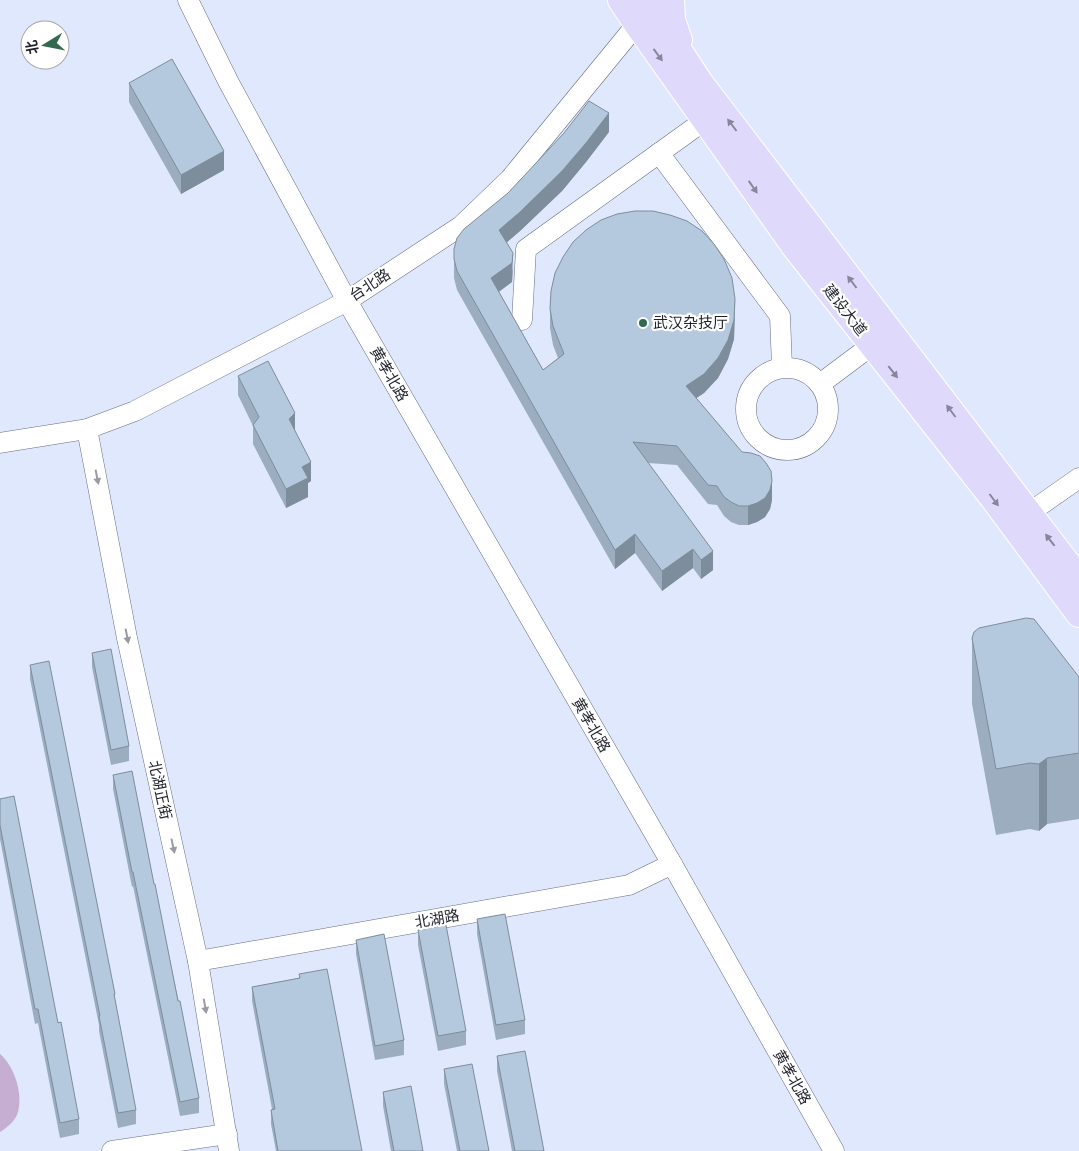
<svg xmlns="http://www.w3.org/2000/svg" width="1079" height="1151" font-family="'Titillium Web','Noto Sans SC',sans-serif">
  <style>
    .green { fill: #c5aed1 }
    .lines { fill: none; stroke-linecap: round; stroke-linejoin: round }
    .minor-casing { stroke: #656d85; stroke-width: 21 }
    .major-casing { stroke: #fff; stroke-width: 28 }
    .minor { stroke: #fff; stroke-width: 20 }
    .major { stroke: #dfd9fb; stroke-width: 26 }
    .wall { fill: #9badbf }
    .shaded-wall { fill: #7e8d9b }
    .building { fill: #b4c9de; stroke: #7e8d9b }
    .oneway { fill: #88869d }
    .oneway2 { fill: #9a9ba0 }
    .poi-dot { fill: #326950; stroke: #fff; stroke-width: 2 }
    .labels { text-anchor: middle; stroke-width: 4.5; stroke-linejoin: round; paint-order: stroke }
    .street-label { font-size: 15px; fill: #1e212b; stroke: #fff }
    .poi-label { font-size: 15px; fill: #1e212b; stroke: #fff; text-anchor: start }
  </style>
  <rect width="100%" height="100%" fill="#e0e8fd"/>
  <path class="green" d="M0 1054C15 1067 24 1096 17 1115 14 1122 6 1128 0 1132Z"/>
  <g class="lines">
    <g class="minor-casing">
      <g id="minor">
        <path d="M188 0 228 81 347 301 672 864 834 1151"/>
        <path d="M659 153 780 316 782 367"/>
        <path d="M522 320 526 249 705 120"/>
        <circle cx="787" cy="409" r="41"/>
        <path d="M820 384 872 345"/>
        <path d="M87 429 127 638 198 961 229 1151"/>
        <path d="M0 443 87 429 135 411 347 301 461 226 510 179 637 24"/>
        <path d="M1029 513 1079 478"/>
        <path d="M198 961 629 885 672 864"/>
        <path d="M112 1151 227 1134"/>
      </g>
    </g>
    <g class="major-casing">
      <g id="major">
        <path d="M621 0 637 24 795 247 993 498 1079 614"/>
        <path d="M646 0 700 83 1079 579"/>
        <path d="M671 0 672 20 679 40"/>
      </g>
    </g>
    <use href="#minor" class="minor"/>
    <use href="#major" class="major"/>
  </g>
  <g class="wall">
    <path d="M129 83 224 170 181 194 129 102Z"/>
    <path d="M609 132 586 162 562 191 520 231 507 242 513 272 512 282 499 292 543 370 558 358 553 345 550 328V309L735 318 734 339 728 359 718 378 704 393 696 398 772 500 770 509 765 517 757 522 748 525H739L731 522 724 516 717 505 708 504 677 465 648 463 713 570 701 579 693 568 662 591 635 553 615 569 457 290 454 278V249Z"/>
    <path d="M238 376 295 431 311 481 308 483V497L286 508 253 444V426L238 395Z"/>
    <path d="M972 638 1079 677V819L1047 824 1039 831 1030 829 996 835 972 704Z"/>
    <path d="M92 653 129 746V761L111 765 92 667Z"/>
    <path d="M30 665 115 994V1000L136 1110V1124L118 1128 99 1031V1025L30 679Z"/>
    <path d="M113 775 154 884 199 1098V1113L180 1116 133 886 132 887 113 789Z"/>
    <path d="M0 799 58 1023 79 1119V1134L60 1138 38 1023 35 1024 0 839Z"/>
    <path d="M477 919 525 1020V1034L496 1040 477 934Z"/>
    <path d="M418 930 466 1031V1045L438 1051 418 945Z"/>
    <path d="M356 940 404 1040V1055L375 1060 356 954Z"/>
    <path d="M299 974 362 1151H276L271 1124V1110L272 1109 252 1001V987L299 978Z"/>
    <path d="M497 1056 544 1151H512L497 1071Z"/>
    <path d="M444 1069 489 1151H457L444 1084Z"/>
    <path d="M383 1092 423 1151H391L383 1106Z"/>
  </g>
  <g class="shaded-wall">
    <path d="M609 113V132L586 162 562 191 520 231 499 249V230Z"/>
    <path d="M224 151V170L181 194V175Z"/>
    <path d="M513 253 512 282 491 297V278Z"/>
    <path d="M735 299 734 339 728 359 718 378 704 393 686 405V386Z"/>
    <path d="M295 413V432L289 419Z"/>
    <path d="M311 462V481L308 483V497L286 508V489L302 467Z"/>
    <path d="M772 481V500L770 509 765 517 757 522 748 525V506Z"/>
    <path d="M635 534V553L615 569V550Z"/>
    <path d="M693 549V568L662 591V571Z"/>
    <path d="M713 551V570L701 579V560Z"/>
    <path d="M1047 758V824L1039 831V764Z"/>
  </g>
  <g class="building">
    <path d="M172 59 224 151 181 175 129 83Z"/>
    <path d="M589 101 609 113 586 143 562 171 520 212 499 230 513 253 512 263 491 278 543 370 564 354 553 326 550 309 551 291 555 273 563 257 573 242 586 230 601 220 617 214 635 211H653L670 215 687 221 702 231 714 244 724 259 732 278 735 299 734 320 728 340 718 358 704 374 686 386 742 452 751 453 760 456 766 463 771 471 772 481 770 490 765 498 757 503 748 506H739L731 502 724 497 717 486 708 485 677 446 633 442 713 551 701 560 693 549 662 571 635 534 615 550 457 271 454 259V249L457 238 464 229 508 193 564 133Z"/>
    <path d="M268 361 295 413 289 419 311 462 302 467 308 478 286 489 253 425 259 417 238 376Z"/>
    <path d="M1026 618 1034 619 1079 677V753L1047 758 1039 764 1030 763 996 769 972 638 974 632 979 628Z"/>
    <path d="M111 649 129 746 111 750 92 653Z"/>
    <path d="M49 661 115 994H114L136 1110 118 1113 99 1016H100L30 665Z"/>
    <path d="M132 771 154 884H155L178 1001H180L199 1098 180 1102 133 872H132L113 775Z"/>
    <path d="M14 796 58 1023 61 1022 79 1119 60 1123 38 1009H35L0 825V799Z"/>
    <path d="M505 914 525 1020 496 1025 477 919Z"/>
    <path d="M446 925 466 1031 438 1036 418 930Z"/>
    <path d="M384 934 404 1040 375 1046 356 940Z"/>
    <path d="M327 969 362 1151H278L271 1110 275 1109 252 987 300 978 299 974Z"/>
    <path d="M525 1051 544 1151H515L497 1056Z"/>
    <path d="M472 1064 489 1151H460L444 1069Z"/>
    <path d="M411 1086 423 1151H394L383 1092Z"/>
  </g>
  <defs><path id="oneway-solid" d="M-6-.8H1V-3.2L6.5 0L1 3.2V.8H-6Z" transform="scale(1.25)"/></defs>
  <g class="oneway">
    <use href="#oneway-solid" transform="translate(658 55) rotate(54)"/>
    <use href="#oneway-solid" transform="translate(732 125) rotate(-127)"/>
    <use href="#oneway-solid" transform="translate(753 187) rotate(55)"/>
    <use href="#oneway-solid" transform="translate(852 282) rotate(-127)"/>
    <use href="#oneway-solid" transform="translate(893 372) rotate(52)"/>
    <use href="#oneway-solid" transform="translate(951 411) rotate(-127)"/>
    <use href="#oneway-solid" transform="translate(994 500) rotate(53)"/>
    <use href="#oneway-solid" transform="translate(1050 540) rotate(-128)"/>
  </g>
  <g class="oneway2">
    <use href="#oneway-solid" transform="translate(97 477) rotate(79)"/>
    <use href="#oneway-solid" transform="translate(127 636) rotate(79)"/>
    <use href="#oneway-solid" transform="translate(173 846) rotate(78)"/>
    <use href="#oneway-solid" transform="translate(205 1006) rotate(80)"/>
  </g>
  <circle class="poi-dot" cx="643" cy="323" r="5"/>
  <g class="labels">
    <g class="street-label">
      <text transform="translate(370 285) rotate(-33)" y="5">台北路</text>
      <text transform="translate(845 310) rotate(52)" y="5">建设大道</text>
      <text transform="translate(389 374) rotate(60)" y="5">黄孝北路</text>
      <text transform="translate(591 725) rotate(60)" y="5">黄孝北路</text>
      <text transform="translate(160 790) rotate(78)" y="5">北湖正街</text>
      <text transform="translate(437 919) rotate(-10)" y="5">北湖路</text>
      <text transform="translate(792 1077) rotate(61)" y="5">黄孝北路</text>
    </g>
    <g class="poi-label">
      <text x="653" y="328">武汉杂技厅</text>
    </g>
  </g>
  <g transform="translate(45 45) rotate(260)"><circle r="24" fill="#ffffff" stroke="#a5a6aa"/>
  <path d="M0-4L9 19L0 12L-9 19Z" fill="#326950"/>
  <text y="-8" font-size="14" font-weight="bold" text-anchor="middle" fill="#1e212b">北</text>
  </g>
</svg>
